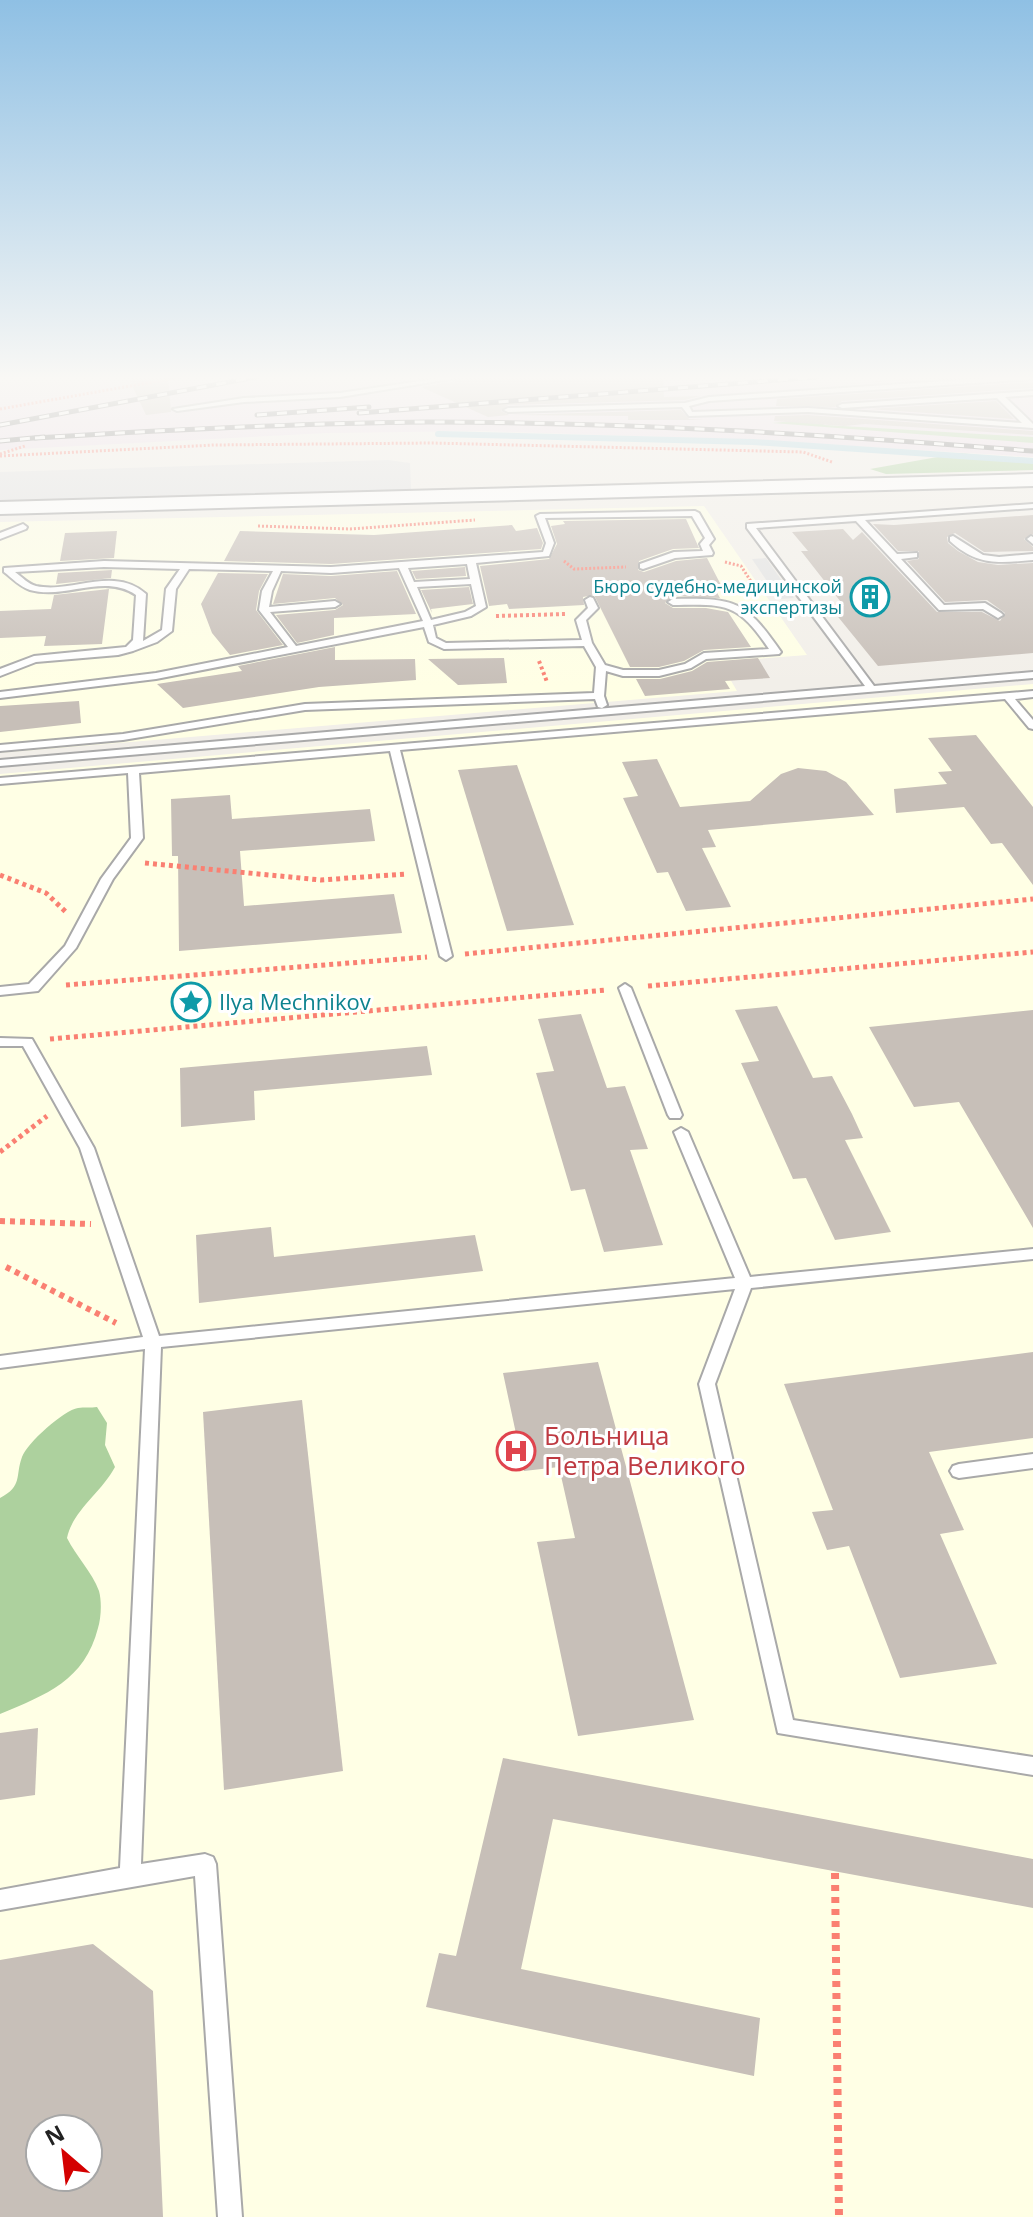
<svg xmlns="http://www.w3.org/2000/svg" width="1033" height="2217" font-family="'Open Sans',sans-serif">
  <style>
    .industrial { fill: #ebdbe8 }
    .education { fill: #ffffe5; fill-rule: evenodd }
    .forest { fill: #add19e }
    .parking { fill: #e2e2e2 }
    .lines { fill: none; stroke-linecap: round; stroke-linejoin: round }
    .stream { stroke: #aad3df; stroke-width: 6 }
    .building { fill: #c7bfb8; fill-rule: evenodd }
    .service-casing { stroke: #a9a9a9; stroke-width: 4 }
    .tertiary-casing { stroke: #a9a9a9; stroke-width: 4 }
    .path-far4 { stroke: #fa8072; stroke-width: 3; stroke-dasharray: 2 2; stroke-linecap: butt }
    .path-far3 { stroke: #fa8072; stroke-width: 4; stroke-dasharray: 3 3; stroke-linecap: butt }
    .path-far2 { stroke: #fa8072; stroke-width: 5; stroke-dasharray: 4 4; stroke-linecap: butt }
    .path-far1 { stroke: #fa8072; stroke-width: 6; stroke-dasharray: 5 5; stroke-linecap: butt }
    .path { stroke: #fa8072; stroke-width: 8; stroke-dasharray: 6 6; stroke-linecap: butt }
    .service { fill: #fff; fill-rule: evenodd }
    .tertiary { fill: #fff; fill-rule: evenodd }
    .rail-casing { stroke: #707070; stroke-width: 5 }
    .rail { stroke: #fff; stroke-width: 3; stroke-dasharray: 10; stroke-linecap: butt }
    .labels { text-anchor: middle; stroke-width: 6; stroke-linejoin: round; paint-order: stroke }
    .far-culture-label { font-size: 18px; fill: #0d838f; stroke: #fff; text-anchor: end }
    .culture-label { font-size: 22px; fill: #0d838f; stroke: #fff; text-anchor: start }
    .near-health-label { font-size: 26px; fill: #be3a42; stroke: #fff; text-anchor: start }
  </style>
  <rect width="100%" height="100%" fill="#f2efe9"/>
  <path class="industrial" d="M0 377H1033V457L755 440 483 431 327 433 0 450Z"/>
  <g class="education">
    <path d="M704 506 807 655 720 662 737 691 0 753V522Z"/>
    <path d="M1033 684V2217H0V774ZM40 2129H88V2177H40Z"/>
  </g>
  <g class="forest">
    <path d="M815 419 825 425 1033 437V443L772 423Z"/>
    <path d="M960 453 1033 461V470L886 474 870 469Z"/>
    <path d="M97 1407 107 1423 105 1445 115 1467C101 1493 73 1510 67 1538 76 1556 92 1572 99 1591 102 1602 101 1618 98 1628 85 1680 46 1695 0 1714V1498C23 1486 15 1476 22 1457 27 1443 64 1410 78 1408 84 1407 91 1408 97 1407Z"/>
  </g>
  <g class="parking">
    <path d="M388 460 410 463 411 491 0 501V472Z"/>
    <path d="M766 558 794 598 779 599 752 559Z"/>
  </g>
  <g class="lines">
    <path class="stream" d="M438 434 753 442 1033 461"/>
  </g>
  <g class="building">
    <path d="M128 377H168L171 412 146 415Z"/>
    <path d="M466 377H663L664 397 700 396 685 400 508 405 501 411 509 415 488 417 421 387 463 380Z"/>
    <path d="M923 377H960L766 389 845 384Z"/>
    <path d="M1033 382V388L842 401 835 407 776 406 777 399Z"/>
    <path d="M996 401 1014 419 869 409Z"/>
    <path d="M681 410 689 419 705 420H628V416L510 415Z"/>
    <path d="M808 415 1033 431V435L865 424 844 426 774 421 775 416Z"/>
    <path d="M1033 515V534L1024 539 1033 547V551L984 552 955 533 947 537 948 543 958 551 978 562 998 565 1033 563V653L878 666 830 607 844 606 801 551H808L792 532 843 529 853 540 862 532 937 612H982L1000 621 1005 613 987 600 945 602 907 561 919 559V551H898L873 524 894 525Z"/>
    <path d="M686 519 699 548 673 549 639 561 638 570 644 572 676 561 707 558 722 587H714L720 598 673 596 665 603 673 608H706L728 612 751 647 704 650 684 661 659 667H630L594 595 583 597 584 605 509 609 507 604 489 606 480 566 549 559 557 544 551 526 565 524 563 521Z"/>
    <path d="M512 525 516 531 537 528 543 543 541 549 331 564 224 561 240 531 374 535Z"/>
    <path d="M117 531 114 558 60 561 65 533Z"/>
    <path d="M465 567 466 576 416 579 412 571Z"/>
    <path d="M112 570 111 578 56 584 58 573Z"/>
    <path d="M397 571 416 614 334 618V635L297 643 276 615 335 610 343 605 335 598 273 604 283 574 331 576Z"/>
    <path d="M218 573 268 574 259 591 256 610 283 645 230 655 212 633 201 604Z"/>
    <path d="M469 587 473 604 431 609 432 613 421 590Z"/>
    <path d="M109 589 102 644 44 646 46 636 0 638V611L51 609 54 595Z"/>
    <path d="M335 647V660L415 659 416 680 319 687 183 708 157 684 242 671 238 666Z"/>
    <path d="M504 658 507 683 458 685 428 659Z"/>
    <path d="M758 658 770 678 725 681 730 689 645 696 636 679H660L692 671 707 662Z"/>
    <path d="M79 701 81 723 0 732V706Z"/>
    <path d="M976 735 1033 807V885L1002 843 991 844 964 807 896 813 894 789 947 784 938 772 952 771 928 738Z"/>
    <path d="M657 759 680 807 750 801 781 774 798 768 826 771 846 782 874 815 708 830 716 847 702 848 731 907 686 911 668 872 657 873 623 798 638 796 622 762Z"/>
    <path d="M517 765 574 925 507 931 458 770Z"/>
    <path d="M230 795 232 819 370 809 375 841 240 851 244 906 394 894 402 933 179 951 178 856H172L171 799Z"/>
    <path d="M777 1006 813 1078 832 1076 852 1114 863 1138 845 1140 891 1232 835 1240 806 1178 793 1179 741 1063 759 1061 735 1010Z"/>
    <path d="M1033 1010V1228L959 1102 914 1107 869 1027Z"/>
    <path d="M581 1014 607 1088 625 1086 648 1149 630 1150 663 1245 604 1252 585 1189 571 1191 536 1073 554 1071 538 1019Z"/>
    <path d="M427 1046 432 1075 254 1091 255 1120 181 1127 180 1068Z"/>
    <path d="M271 1227 274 1257 475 1235 483 1271 199 1303 196 1235Z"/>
    <path d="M1033 1352V1438L929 1452 964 1530 940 1534 997 1664 900 1678 849 1546 827 1550 812 1512 833 1510 784 1384Z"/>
    <path d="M598 1362 694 1720 578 1736 537 1542 575 1538 559 1467 524 1471 503 1373Z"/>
    <path d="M302 1400 343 1771 224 1790 203 1412Z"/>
    <path d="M38 1728 35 1795 0 1800V1733Z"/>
    <path d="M503 1758 1033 1859V1908L553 1819 521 1969 760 2018 754 2076 426 2007 439 1953 456 1956Z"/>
    <path d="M93 1944 153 1991 163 2217H0V1960ZM40 2129H88V2177H40Z"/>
  </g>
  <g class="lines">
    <g class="service-casing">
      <g id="service">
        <path d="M447 377H463L340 397 244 402 177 411 173 409 244 398 340 393Z"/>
        <path d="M1003 377H1033V379L709 401 689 406 692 412 808 408 1022 423 997 398 842 408 838 406 842 404 1033 391V395L1005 397 1033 424V428L808 412 689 416 682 407 508 412 504 410 508 408 685 403 709 397Z"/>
        <path d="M1033 504V508L865 520 897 554 917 553V557L901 559 944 605 985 603 1001 613 1003 615 998 618 983 609 939 610 856 521 756 528 874 686 1033 672V678L0 766V760L865 686 747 528V524Z"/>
        <path d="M695 511 699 513 714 539 709 545 713 553 712 555 675 558 643 569 640 568V564L674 552 703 551 700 544 705 538 692 516 545 518 554 543 549 556 476 563 486 607 471 616 433 625 436 638 446 643 582 640 576 620 588 608 585 600 590 597 593 598 598 608 586 620 592 643 605 665 623 670H659L685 664 704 653 769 649C738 603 727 604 673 605L668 602 673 599C735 598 745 600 781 652L779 654 706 659 691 668 659 676H623L606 671 604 696 607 705 602 708 598 707 595 699 305 710 123 740 0 751V745L123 734 305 704 594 693 596 667 584 646 444 649 429 642 424 627 156 679 0 698V692L156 673 288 647 259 610 262 591 273 571 189 569 176 589 172 631 157 642 133 651 118 655 36 662 0 676V669L34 656 126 647 133 640 136 595C104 573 65 600 30 590 20 587 12 578 4 572V568L104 561 331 567 543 552 546 543 536 516 540 514ZM467 564 470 579 414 582 408 568ZM104 567 180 569 166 589 162 630 143 641 146 594C113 565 73 594 36 586 28 584 22 577 15 572ZM399 568 423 621 296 646 270 612 335 607 340 604 335 601 269 607 272 591 281 571 331 573ZM471 584 476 606 465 612 431 620 417 587Z"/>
        <path d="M23 524 27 527 26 529 0 539V533Z"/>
        <path d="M953 536 983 555 999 557 1033 554V560C998 563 977 566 950 541V537Z"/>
        <path d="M1031 536 1033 537V544L1027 539Z"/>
        <path d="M1033 691V697L1015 699 1033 720V729L1029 728 1005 699 400 750 452 956 446 960 440 956 390 751 139 773 143 838 113 879 76 948 38 991 0 995V987L29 984 65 946 101 879 131 838 128 773 0 784V778Z"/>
        <path d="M625 984 631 988 682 1115 680 1118H670L668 1115 619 988Z"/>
        <path d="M0 1038 32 1039 94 1148 159 1336 735 1278 674 1132 681 1128 688 1132 750 1277 1033 1249V1259L751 1288 715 1384 793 1720 1033 1757V1775L778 1733 699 1384 735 1289 161 1347 141 1864 205 1854 213 1857 216 1864 242 2217H218L195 1876 0 1910V1890L120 1868 145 1349 0 1368V1356L143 1337 80 1148 23 1046H0Z"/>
        <path d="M1033 1454V1468L959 1478 953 1476 950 1471 953 1466 959 1464Z"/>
      </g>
    </g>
    <g class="tertiary-casing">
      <path id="tertiary" d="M1033 474V486L0 514V502Z"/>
    </g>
    <g class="path-far4">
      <path d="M0 409 181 377"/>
      <path d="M0 454 25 446"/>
      <path d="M0 456 214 445 432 443 803 452 832 462"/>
      <path d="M258 526 350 529 475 520"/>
      <path d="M564 561 574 569 626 567"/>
      <path d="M725 562 741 566 754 586"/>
    </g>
    <g class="path-far3">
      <path d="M743 593 754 587 752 584"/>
      <path d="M496 616 566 614"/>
      <path d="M539 661 547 682"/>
    </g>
    <g class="path-far2">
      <path d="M145 863 321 880 406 874"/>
      <path d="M0 875 46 893 67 913"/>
      <path d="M465 954 1033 899"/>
      <path d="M66 985 427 957"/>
      <path d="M648 986 1033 952"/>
      <path d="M50 1039 606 990"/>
      <path d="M0 1152 47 1116"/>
    </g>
    <g class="path-far1">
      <path d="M0 1221 91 1224"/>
      <path d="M6 1267 116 1323"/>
    </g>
    <path class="path" d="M835 1873 839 2217"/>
    <use href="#service" class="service"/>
    <use href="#tertiary" class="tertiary"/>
    <g class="rail-casing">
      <g id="rail">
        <path d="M359 413 817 377"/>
        <path d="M257 415 369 407"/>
        <path d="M0 425 256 377"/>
        <path d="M35 438C166 430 297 423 428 422 630 422 832 435 1033 451"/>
        <path d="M0 441 44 437"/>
      </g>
    </g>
    <use href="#rail" class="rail"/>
  </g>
  <linearGradient id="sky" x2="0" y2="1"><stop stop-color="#8fc0e4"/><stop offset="0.55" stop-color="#f9f8f5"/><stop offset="1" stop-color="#f9f8f5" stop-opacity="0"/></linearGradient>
  <rect width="1033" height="687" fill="url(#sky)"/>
  <defs>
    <g id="building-ring" transform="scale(2)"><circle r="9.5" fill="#fff" stroke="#0f9aa8" stroke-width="1.5"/><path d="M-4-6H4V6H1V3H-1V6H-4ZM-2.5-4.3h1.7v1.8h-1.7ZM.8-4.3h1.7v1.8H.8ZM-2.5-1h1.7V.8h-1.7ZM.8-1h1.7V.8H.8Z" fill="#0f9aa8"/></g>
    <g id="sight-ring" transform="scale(2)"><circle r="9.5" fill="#fff" stroke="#0f9aa8" stroke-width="1.5"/><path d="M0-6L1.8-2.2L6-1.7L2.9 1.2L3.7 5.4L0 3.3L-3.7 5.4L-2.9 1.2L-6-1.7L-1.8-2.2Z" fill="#0f9aa8"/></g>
    <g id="hospital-ring" transform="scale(2)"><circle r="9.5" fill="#fff" stroke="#e0444e" stroke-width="1.5"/><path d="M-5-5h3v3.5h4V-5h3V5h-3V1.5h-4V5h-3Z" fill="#e0444e"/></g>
  </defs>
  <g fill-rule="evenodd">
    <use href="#building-ring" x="870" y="597"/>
    <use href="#sight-ring" x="191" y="1002"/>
    <use href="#hospital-ring" x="516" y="1451"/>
  </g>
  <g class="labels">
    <g class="far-culture-label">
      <text x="842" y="593">Бюро судебно-медицинской<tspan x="842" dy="21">экспертизы</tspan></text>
    </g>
    <g class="culture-label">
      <text x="219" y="1010">Ilya Mechnikov</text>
    </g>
    <g class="near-health-label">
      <text x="544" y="1445">Больница<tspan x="544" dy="30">Петра Великого</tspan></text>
    </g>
  </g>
  <g transform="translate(64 2153) rotate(332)"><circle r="38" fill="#ffffff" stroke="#a7a7a7" stroke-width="2"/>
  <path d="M0-6L14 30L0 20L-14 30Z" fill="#d40000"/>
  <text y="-12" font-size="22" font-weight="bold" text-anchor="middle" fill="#222222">N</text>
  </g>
</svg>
